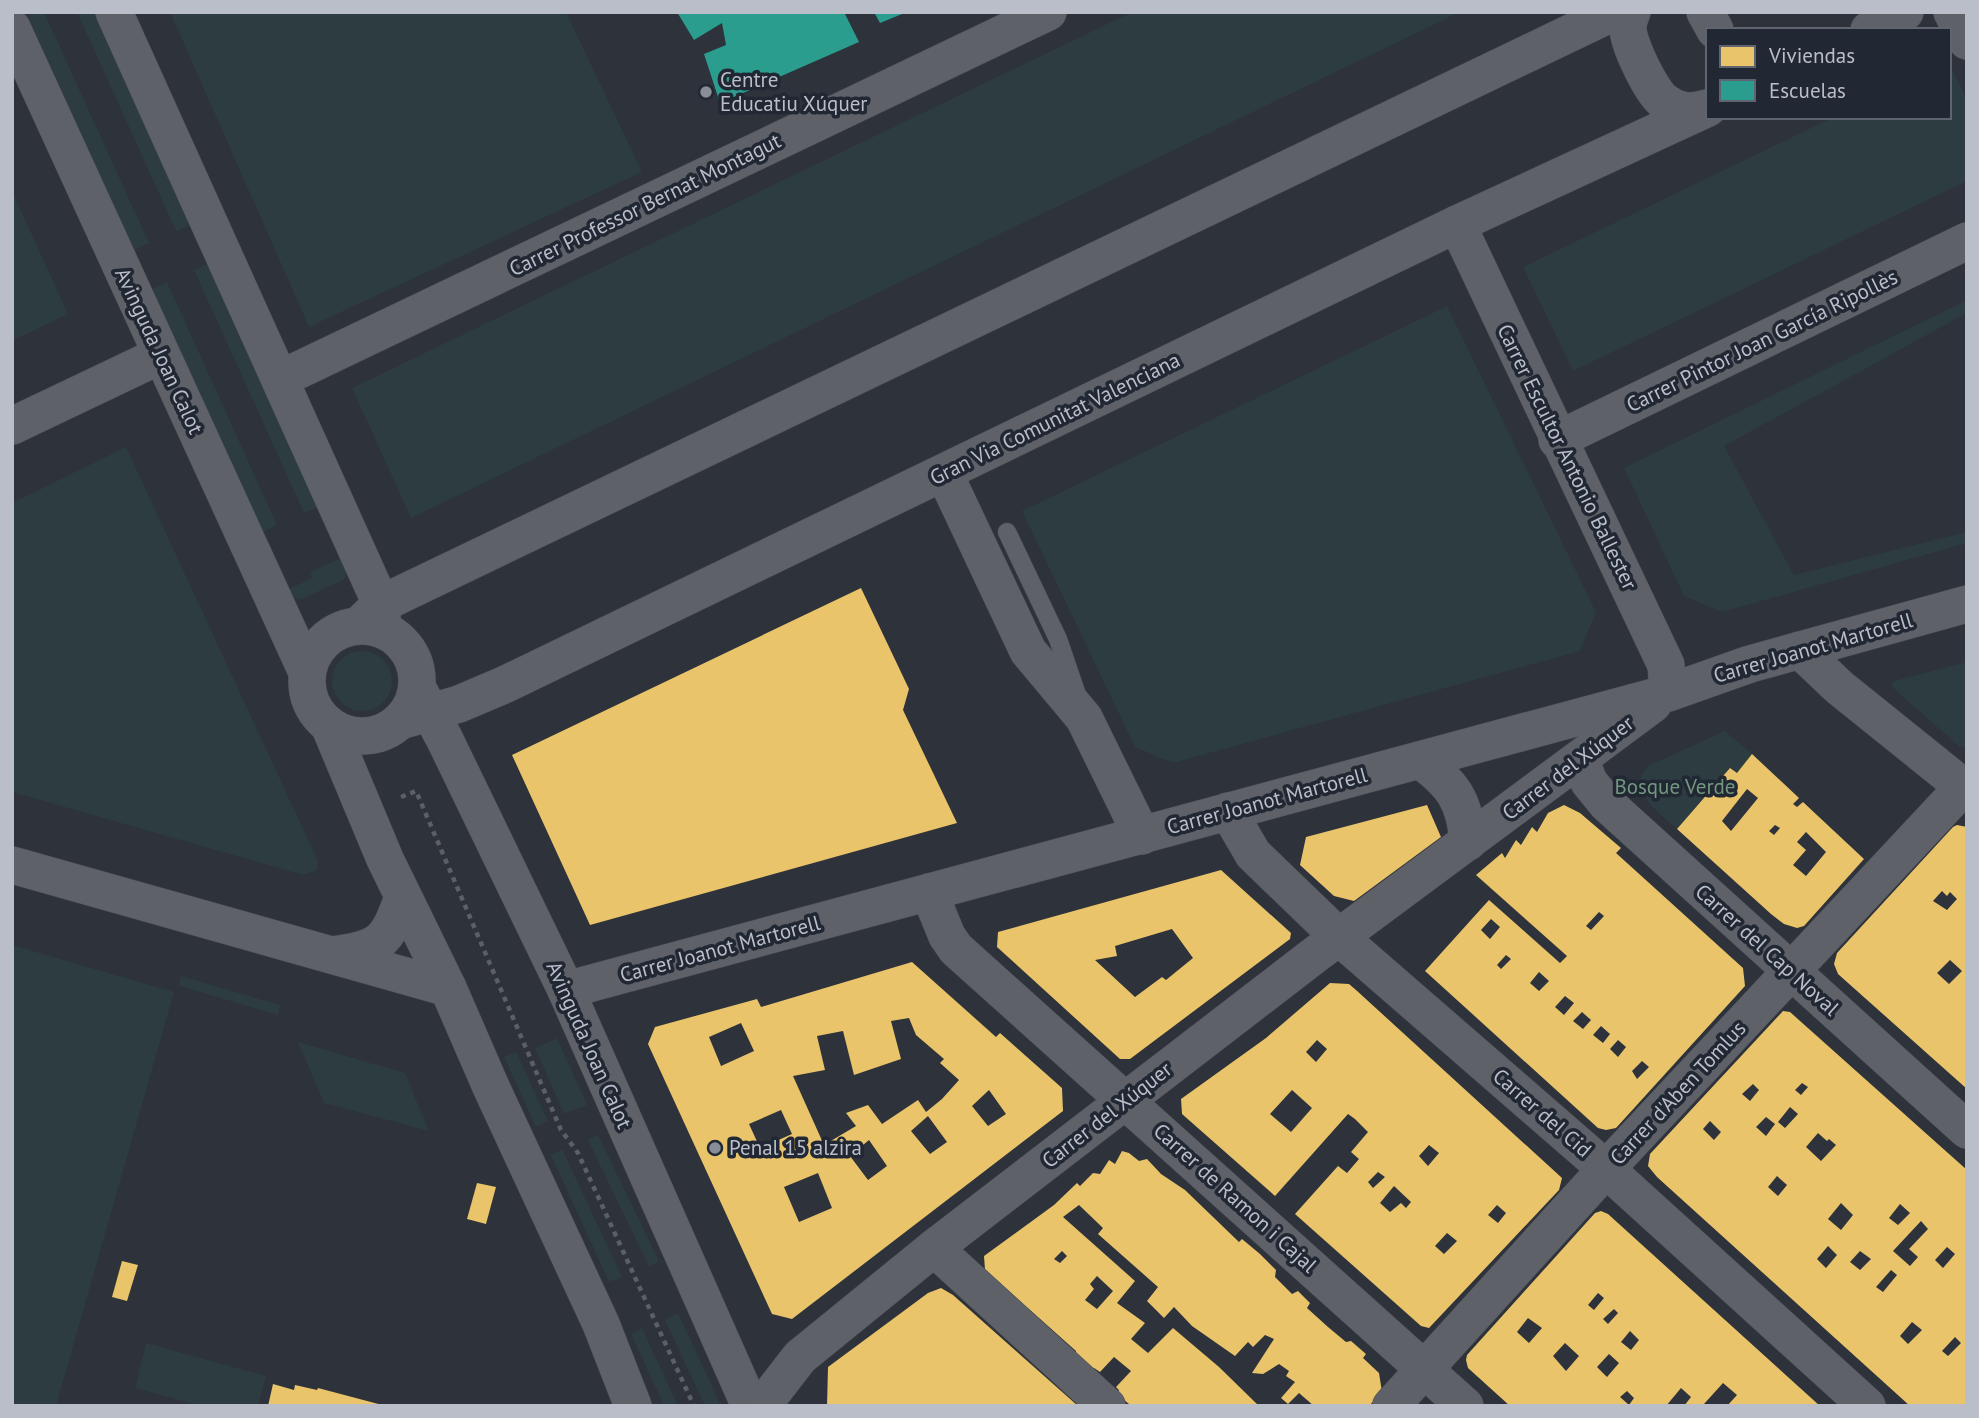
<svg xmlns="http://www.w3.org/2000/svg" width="1979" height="1418" font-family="'PT Sans',sans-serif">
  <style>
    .green { fill: #2c3c40 }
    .homes { fill: #e9c46a; fill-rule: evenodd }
    .schools { fill: #2a9d8f }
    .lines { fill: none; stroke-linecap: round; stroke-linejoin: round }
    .service-casing { stroke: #4a4d53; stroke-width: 19 }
    .minor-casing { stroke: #4a4d53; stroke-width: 38 }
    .path { stroke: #5c6065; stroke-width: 4.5; stroke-dasharray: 5 5; stroke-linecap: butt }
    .service { stroke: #5e6168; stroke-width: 18 }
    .minor { stroke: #5e6168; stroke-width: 37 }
    .poi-dot { fill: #888d97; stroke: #212834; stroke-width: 2.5 }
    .labels { text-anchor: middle; stroke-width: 7; stroke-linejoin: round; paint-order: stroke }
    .poi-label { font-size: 21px; fill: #b9bec9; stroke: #212834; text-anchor: start }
    .street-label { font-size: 21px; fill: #b9bec9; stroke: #212834 }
    .park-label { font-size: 21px; fill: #73977e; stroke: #212834 }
  </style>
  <rect width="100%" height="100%" fill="#2e323a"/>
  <g class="green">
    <path d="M26 12H44L149 243 134 250Z"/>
    <path d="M77 12H94L191 225 176 231Z"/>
    <path d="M170 12H566L642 172 309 327Z"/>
    <path d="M1132 12H1460L411 518 352 388Z"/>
    <path d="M1949 64 1967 100V181L1573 371 1523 267 1834 117H1949Z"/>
    <path d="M12 191 68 314 12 341Z"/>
    <path d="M209 264 319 507 304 513 194 270Z"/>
    <path d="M167 282 277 525 262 532 152 289Z"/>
    <path d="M1967 300V313L1724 446 1794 575 1967 532V543L1722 612 1684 596 1624 468Z"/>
    <path d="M1447 306 1596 612 1580 651 1173 763 1135 747 1022 511Z"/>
    <path d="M126 447 318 861 317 870 303 875 12 792V503Z"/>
    <path d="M341 558 347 571 345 579 302 599 293 597 289 589 312 578 310 572Z"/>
    <circle cx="362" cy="681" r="30"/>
    <path d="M1967 662V748L1960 747 1891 686 1894 681Z"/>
    <path d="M1725 731 1752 754 1737 773 1729 769 1677 829C1660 813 1638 800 1641 775L1648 766Z"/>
    <path d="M12 945 174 992 56 1406H12Z"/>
    <path d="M181 976 280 1005 278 1015 179 986Z"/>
    <path d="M557 1038 587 1105 564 1114 535 1048Z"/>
    <path d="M298 1042 405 1073 429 1131 324 1103Z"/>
    <path d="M516 1052 548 1121 536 1127 504 1057Z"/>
    <path d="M598 1135 659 1261 649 1267 588 1140Z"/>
    <path d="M562 1149 622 1277 609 1282 551 1155Z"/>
    <path d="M678 1313 717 1397 721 1406H705L665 1320Z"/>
    <path d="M642 1328 678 1406H664L631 1334Z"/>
    <path d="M146 1343 266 1376 258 1406H201L135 1388Z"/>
  </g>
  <g class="homes">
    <path d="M861 588 909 689 903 710 957 823 590 925 512 755Z"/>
    <path d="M1752 754 1799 798 1793 804 1797 807 1803 802 1864 859 1804 926 1797 928 1784 924 1771 914 1677 829 1730 768 1737 773ZM1747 789 1758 798 1731 831 1722 821ZM1775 825 1780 828 1774 835 1769 831ZM1806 832 1826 852 1806 876 1793 865 1806 850 1797 842Z"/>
    <path d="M1427 805 1441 837 1354 901 1334 896 1300 865 1306 837Z"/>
    <path d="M1564 805 1580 813 1621 848 1616 853 1743 968 1745 986 1616 1128 1606 1130 1598 1128 1425 971 1489 900 1560 963 1567 956 1476 875 1502 853 1505 858 1516 840 1521 845 1532 827 1537 832 1548 813ZM1599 912 1604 916 1591 930 1586 926ZM1491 919 1500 927 1490 939 1481 930ZM1506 955 1511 959 1501 969 1497 965ZM1539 972 1549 981 1539 991 1530 983ZM1565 996 1574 1003 1564 1015 1555 1007ZM1582 1012 1591 1020 1583 1029 1573 1021ZM1601 1026 1610 1034 1603 1043 1593 1035ZM1618 1040 1626 1047 1618 1057 1610 1049ZM1642 1061 1649 1067 1637 1079 1632 1071Z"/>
    <path d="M1957 825 1967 827V1089L1838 974 1834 964 1837 953 1953 827ZM1942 891 1947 896 1950 892 1957 899 1947 910 1933 901ZM1950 960 1962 971 1949 984 1937 973Z"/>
    <path d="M1221 870 1291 933 1290 939 1130 1059H1120L997 947 998 932ZM1172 929 1193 958 1166 980 1162 977 1135 997 1095 960 1117 956 1115 946Z"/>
    <path d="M912 962 996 1037 1000 1033 1062 1088 1063 1111 792 1319 772 1314 648 1044 655 1027 757 999 761 1007ZM909 1018 916 1035 944 1059 940 1063 959 1080 942 1099 926 1112 918 1100 882 1124 868 1105 846 1113 856 1126 824 1145 793 1076 825 1070 817 1036 843 1031 854 1075 901 1059 891 1021ZM741 1023 754 1051 721 1066 709 1037ZM989 1090 1006 1114 988 1126 972 1106ZM781 1110 792 1134 760 1148 749 1124ZM928 1116 947 1142 930 1154 911 1131ZM869 1140 887 1166 868 1180 850 1156ZM818 1173 832 1208 799 1222 784 1187Z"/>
    <path d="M1330 983 1349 984 1356 990 1562 1178 1559 1190 1429 1328 1421 1326 1295 1214 1338 1166 1347 1173 1359 1159 1351 1152 1368 1132 1355 1119 1348 1114 1275 1196 1182 1114 1181 1099 1266 1038ZM1317 1040 1327 1049 1316 1062 1306 1052ZM1292 1090 1312 1108 1291 1132 1270 1114ZM1429 1145 1439 1153 1428 1166 1419 1156ZM1378 1172 1385 1177 1373 1188 1368 1182ZM1394 1186 1411 1202 1406 1208 1401 1203 1390 1212 1380 1203ZM1497 1205 1506 1213 1498 1223 1488 1215ZM1447 1233 1457 1241 1444 1254 1435 1246Z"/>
    <path d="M1783 1011 1790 1012 1967 1170V1406H1910L1657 1177 1648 1166 1650 1154ZM1802 1083 1808 1087 1801 1095 1795 1090ZM1753 1084 1759 1090 1750 1101 1742 1094ZM1790 1107 1798 1114 1785 1128 1778 1122ZM1766 1117 1775 1124 1766 1136 1756 1127ZM1710 1121 1721 1132 1714 1140 1703 1129ZM1818 1133 1827 1141 1829 1139 1836 1145 1821 1161 1806 1147ZM1777 1176 1787 1185 1778 1196 1768 1187ZM1841 1203 1853 1215 1841 1230 1828 1219ZM1900 1204 1910 1213 1898 1225 1889 1218ZM1921 1221 1928 1229 1909 1249 1918 1257 1910 1266 1893 1251ZM1828 1246 1837 1255 1826 1268 1817 1259ZM1947 1247 1955 1254 1943 1268 1935 1260ZM1860 1251 1871 1259 1860 1270 1850 1262ZM1891 1270 1897 1275 1883 1292 1876 1287ZM1912 1322 1922 1330 1908 1344 1900 1336ZM1955 1337 1961 1343 1948 1356 1942 1351Z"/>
    <path d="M1122 1151 1129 1153 1139 1161 1147 1159 1161 1174 1185 1190 1239 1242 1242 1239 1260 1254 1276 1270 1275 1277 1292 1294 1298 1291 1310 1303 1307 1308 1328 1327 1346 1342 1351 1341 1366 1354 1363 1358 1379 1373 1382 1392 1369 1406H1314L1299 1393 1288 1404 1281 1398 1295 1382 1286 1376 1289 1371 1279 1364 1263 1374 1252 1373 1274 1339 1265 1335 1253 1347 1248 1342 1235 1356 1192 1326 1174 1307 1164 1318 1147 1301 1158 1287 1098 1234 1103 1228 1079 1205 1063 1217 1135 1281 1117 1303 1145 1323 1131 1339 1148 1353 1173 1328 1219 1367 1259 1406 1129 1404 1117 1394 1119 1390 1116 1387 1131 1371 1114 1357 1100 1372 1094 1368 1090 1371 1075 1357 1076 1351 985 1270 984 1256 1054 1205 1077 1183 1080 1186 1093 1173 1100 1174 1109 1160 1115 1164ZM1062 1251 1067 1256 1060 1263 1054 1259ZM1097 1276 1113 1291 1097 1309 1085 1300 1094 1289 1090 1284Z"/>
    <path d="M477 1183 496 1187 486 1224 467 1219Z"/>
    <path d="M1601 1211 1608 1214 1820 1406H1727L1737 1395 1723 1383 1704 1404 1706 1406H1684L1691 1397 1681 1388 1666 1406H1510L1468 1368 1466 1360 1467 1355 1595 1213ZM1598 1293 1604 1298 1594 1310 1588 1305ZM1614 1309 1618 1313 1608 1324 1603 1319ZM1528 1318 1542 1328 1529 1343 1517 1332ZM1630 1331 1639 1340 1631 1350 1621 1342ZM1565 1343 1579 1356 1566 1371 1553 1356ZM1609 1354 1619 1363 1607 1377 1597 1367ZM1627 1391 1634 1398 1629 1405 1620 1397Z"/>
    <path d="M122 1261 138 1265 127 1301 112 1297Z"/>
    <path d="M941 1288 953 1295 1078 1406H827L828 1367 928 1293Z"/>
    <path d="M273 1384 294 1390 295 1385 317 1390 318 1388 386 1406H268Z"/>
  </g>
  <g class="schools">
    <path d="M677 12H844L859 42 720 103 704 54 726 45 722 23 694 40Z"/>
    <path d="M874 12H907L880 23Z"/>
  </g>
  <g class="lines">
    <g class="service-casing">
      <path id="service" d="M1007 532 1058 639 1077 695"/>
    </g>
    <g class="minor-casing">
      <g id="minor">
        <path d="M114 12 381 604 383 628"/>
        <path d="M1632 12C1630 17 1628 23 1628 28 1628 44 1652 94 1665 102 1678 112 1691 113 1707 108"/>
        <path d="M1705 12 1715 30"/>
        <path d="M1952 12 1967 41"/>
        <path d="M12 28 307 672"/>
        <path d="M1869 30 1905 12"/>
        <path d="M1457 224 1666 665 1668 693"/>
        <path d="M280 379 1048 12"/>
        <path d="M12 426 161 355"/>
        <path d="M1557 440 1967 241"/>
        <path d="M944 473 1028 651 1084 718 1142 836"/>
        <path d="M358 626 381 604 1614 12"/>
        <circle cx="362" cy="681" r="55"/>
        <path d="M1800 650 1839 687 1967 790"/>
        <path d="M418 689 445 740 566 990 750 1406"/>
        <path d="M400 721 459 704 506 684 1457 224 1708 108"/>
        <path d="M329 725 385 859 448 988 491 1087 601 1324 633 1406"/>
        <path d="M1580 759 1589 782 1607 804 1967 1130"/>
        <path d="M1420 760C1453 784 1465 801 1468 842"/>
        <path d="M1228 811 1253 854 1339 937 1606 1169 1867 1406"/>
        <path d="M12 865 448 988"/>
        <path d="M929 892 947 936 956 949 1465 1406"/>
        <path d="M332 955C381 949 387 942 403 897"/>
        <path d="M566 990 1668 693 1750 664 1967 604"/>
        <path d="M934 1248 1107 1406"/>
        <path d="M762 1406 800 1357 934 1248 1316 954 1653 704"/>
        <path d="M1391 1406 1606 1169 1967 783"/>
      </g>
    </g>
    <path class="path" d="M401 797 416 791 561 1130 578 1153 694 1406"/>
    <use href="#service" class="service"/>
    <use href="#minor" class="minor"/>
  </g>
  <g class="poi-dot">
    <circle cx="706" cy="92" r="7"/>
    <circle cx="715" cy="1148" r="7"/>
  </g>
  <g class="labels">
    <g class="poi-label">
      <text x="720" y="87">Centre<tspan x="720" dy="24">Educatiu Xúquer</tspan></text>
      <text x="729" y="1155">Penal 15 alzira</text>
    </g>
    <g class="street-label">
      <text transform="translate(645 205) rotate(-26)" y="7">Carrer Professor Bernat Montagut</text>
      <text transform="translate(1762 341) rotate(-26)" y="7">Carrer Pintor Joan García Ripollès</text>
      <text transform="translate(159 351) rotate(65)" y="7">Avinguda Joan Calot</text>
      <text transform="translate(1055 419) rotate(-26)" y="7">Gran Via Comunitat Valenciana</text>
      <text transform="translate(1567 457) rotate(64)" y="7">Carrer Escultor Antonio Ballester</text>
      <text transform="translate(1813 648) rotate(-16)" y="7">Carrer Joanot Martorell</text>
      <text transform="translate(1568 768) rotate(-37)" y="7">Carrer del Xúquer</text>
      <text transform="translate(1267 801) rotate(-15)" y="7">Carrer Joanot Martorell</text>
      <text transform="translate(720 949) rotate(-15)" y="7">Carrer Joanot Martorell</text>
      <text transform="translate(1767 950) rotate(42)" y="7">Carrer del Cap Noval</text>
      <text transform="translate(589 1045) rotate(66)" y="7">Avinguda Joan Calot</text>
      <text transform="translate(1678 1093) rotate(-47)" y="7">Carrer d'Aben Tomlus</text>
      <text transform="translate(1542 1113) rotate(41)" y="7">Carrer del Cid</text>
      <text transform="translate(1107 1115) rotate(-38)" y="7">Carrer del Xúquer</text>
      <text transform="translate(1235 1198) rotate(42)" y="7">Carrer de Ramon i Cajal</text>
    </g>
    <g class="park-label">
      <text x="1675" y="794">Bosque Verde</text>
    </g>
  </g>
  <rect width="1979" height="1418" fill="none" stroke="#b9bec9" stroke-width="28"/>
  <rect x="1706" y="28" width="245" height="91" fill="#212834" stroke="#5e6470" stroke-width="2"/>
  <rect x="1720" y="46" width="35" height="21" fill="#e9c46a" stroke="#5e6470" stroke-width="2"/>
  <text x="1769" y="63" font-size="21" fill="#b9bec9">Viviendas</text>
  <rect x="1720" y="80" width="35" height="21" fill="#2a9d8f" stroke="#5e6470" stroke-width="2"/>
  <text x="1769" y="98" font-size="21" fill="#b9bec9">Escuelas</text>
</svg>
